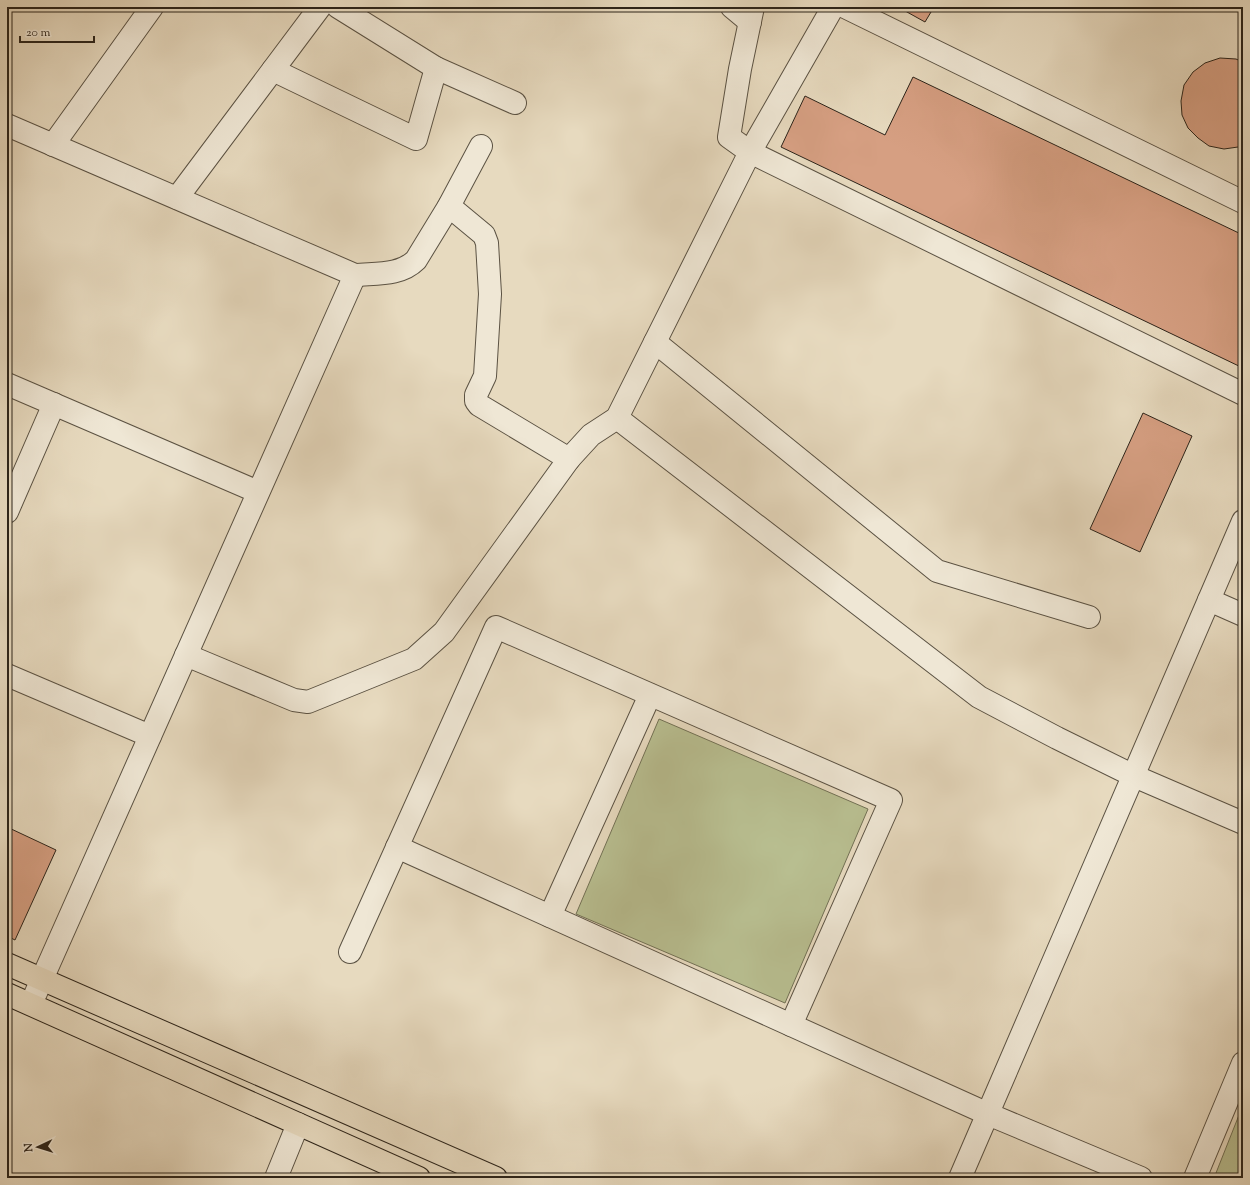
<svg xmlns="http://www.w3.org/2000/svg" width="1250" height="1185" font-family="'Sorts Mill Goudy',serif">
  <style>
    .green { fill: #b8be90; stroke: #727155 }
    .building { fill: #d69f82; stroke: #2c241a }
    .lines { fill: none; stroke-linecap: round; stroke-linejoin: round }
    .minor-casing { stroke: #5b5243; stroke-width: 24 }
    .major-casing { stroke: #2c241a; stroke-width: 24 }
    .minor { stroke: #efe7d5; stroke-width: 22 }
    .major { stroke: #e7dabf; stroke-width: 22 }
  </style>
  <rect width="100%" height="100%" fill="#e7dabf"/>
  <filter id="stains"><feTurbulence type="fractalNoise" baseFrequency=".005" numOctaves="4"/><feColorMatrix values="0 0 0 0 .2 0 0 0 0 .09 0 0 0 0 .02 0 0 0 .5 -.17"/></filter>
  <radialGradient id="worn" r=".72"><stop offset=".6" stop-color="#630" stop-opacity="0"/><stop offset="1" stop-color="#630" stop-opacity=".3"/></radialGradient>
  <g class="green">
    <path d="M659 719 868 809 785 1003 576 914Z"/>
    <path d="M1243 1105V1178H1214Z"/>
  </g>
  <g class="building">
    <path d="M898 7H934L925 22Z"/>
    <path d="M1220 58 1236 59 1243 62V145L1238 147 1224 149 1209 146 1198 138 1188 128 1182 115 1181 101 1184 85 1193 72 1205 63Z"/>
    <path d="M913 77 1243 235V368L781 147 805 96 885 135Z"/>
    <path d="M1143 413 1192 436 1140 552 1090 529Z"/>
    <path d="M7 827 56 850 15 940 7 936Z"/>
  </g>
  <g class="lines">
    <g class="minor-casing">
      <g id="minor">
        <path d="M338 7 436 68 515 103"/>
        <path d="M732 7 750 22"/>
        <path d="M753 7 740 69 729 137 750 152 1243 394"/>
        <path d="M845 7 1243 202"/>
        <path d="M273 70 416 139 436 68"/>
        <path d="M7 125 355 275C376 273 400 276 416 260L449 206 481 146"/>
        <path d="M53 145 152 7"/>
        <path d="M177 198 320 7"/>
        <path d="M449 206 484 235 487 243 490 294 485 376 476 395V401L479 405 569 459"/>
        <path d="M655 342 937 571 1089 617"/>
        <path d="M7 384 258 492"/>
        <path d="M617 418 979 697 1057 738 1134 776 1243 823"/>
        <path d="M7 512 54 404"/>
        <path d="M1209 600 1243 615"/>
        <path d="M186 655 294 700 308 702 414 659 444 632 569 459 591 435 617 418 750 152 833 7"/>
        <path d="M7 675 150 736"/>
        <path d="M397 847 988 1114 1141 1178"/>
        <path d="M550 916 650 695"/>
        <path d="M350 952 496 627 891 800 791 1025"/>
        <path d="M31 1004 355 275"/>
        <path d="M276 1178 298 1124"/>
        <path d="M960 1178 1243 521"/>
        <path d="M1195 1178 1243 1063"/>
      </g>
    </g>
    <g class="major-casing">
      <g id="major">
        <path d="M7 964 496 1178"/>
        <path d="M7 994 419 1178"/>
      </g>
    </g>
    <use href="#minor" class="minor"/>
    <use href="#major" class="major"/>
  </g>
  <rect width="1250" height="1185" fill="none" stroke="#e7dabf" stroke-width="24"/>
  <rect x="8" y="8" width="1234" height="1169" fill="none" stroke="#2c241a" stroke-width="2"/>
  <rect x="12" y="12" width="1226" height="1161" fill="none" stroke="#2c241a"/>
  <g transform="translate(38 1147) rotate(266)" stroke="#efe7d5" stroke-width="3" paint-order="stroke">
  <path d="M0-3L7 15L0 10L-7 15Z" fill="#2c241a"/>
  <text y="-6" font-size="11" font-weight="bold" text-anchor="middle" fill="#2c241a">N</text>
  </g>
  <path d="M20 36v6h74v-6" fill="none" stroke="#2c241a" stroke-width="2"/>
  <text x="26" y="36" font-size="12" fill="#2c241a" stroke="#efe7d5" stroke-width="3" paint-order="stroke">20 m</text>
  <rect width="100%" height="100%" filter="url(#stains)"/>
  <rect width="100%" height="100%" fill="url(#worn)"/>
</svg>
